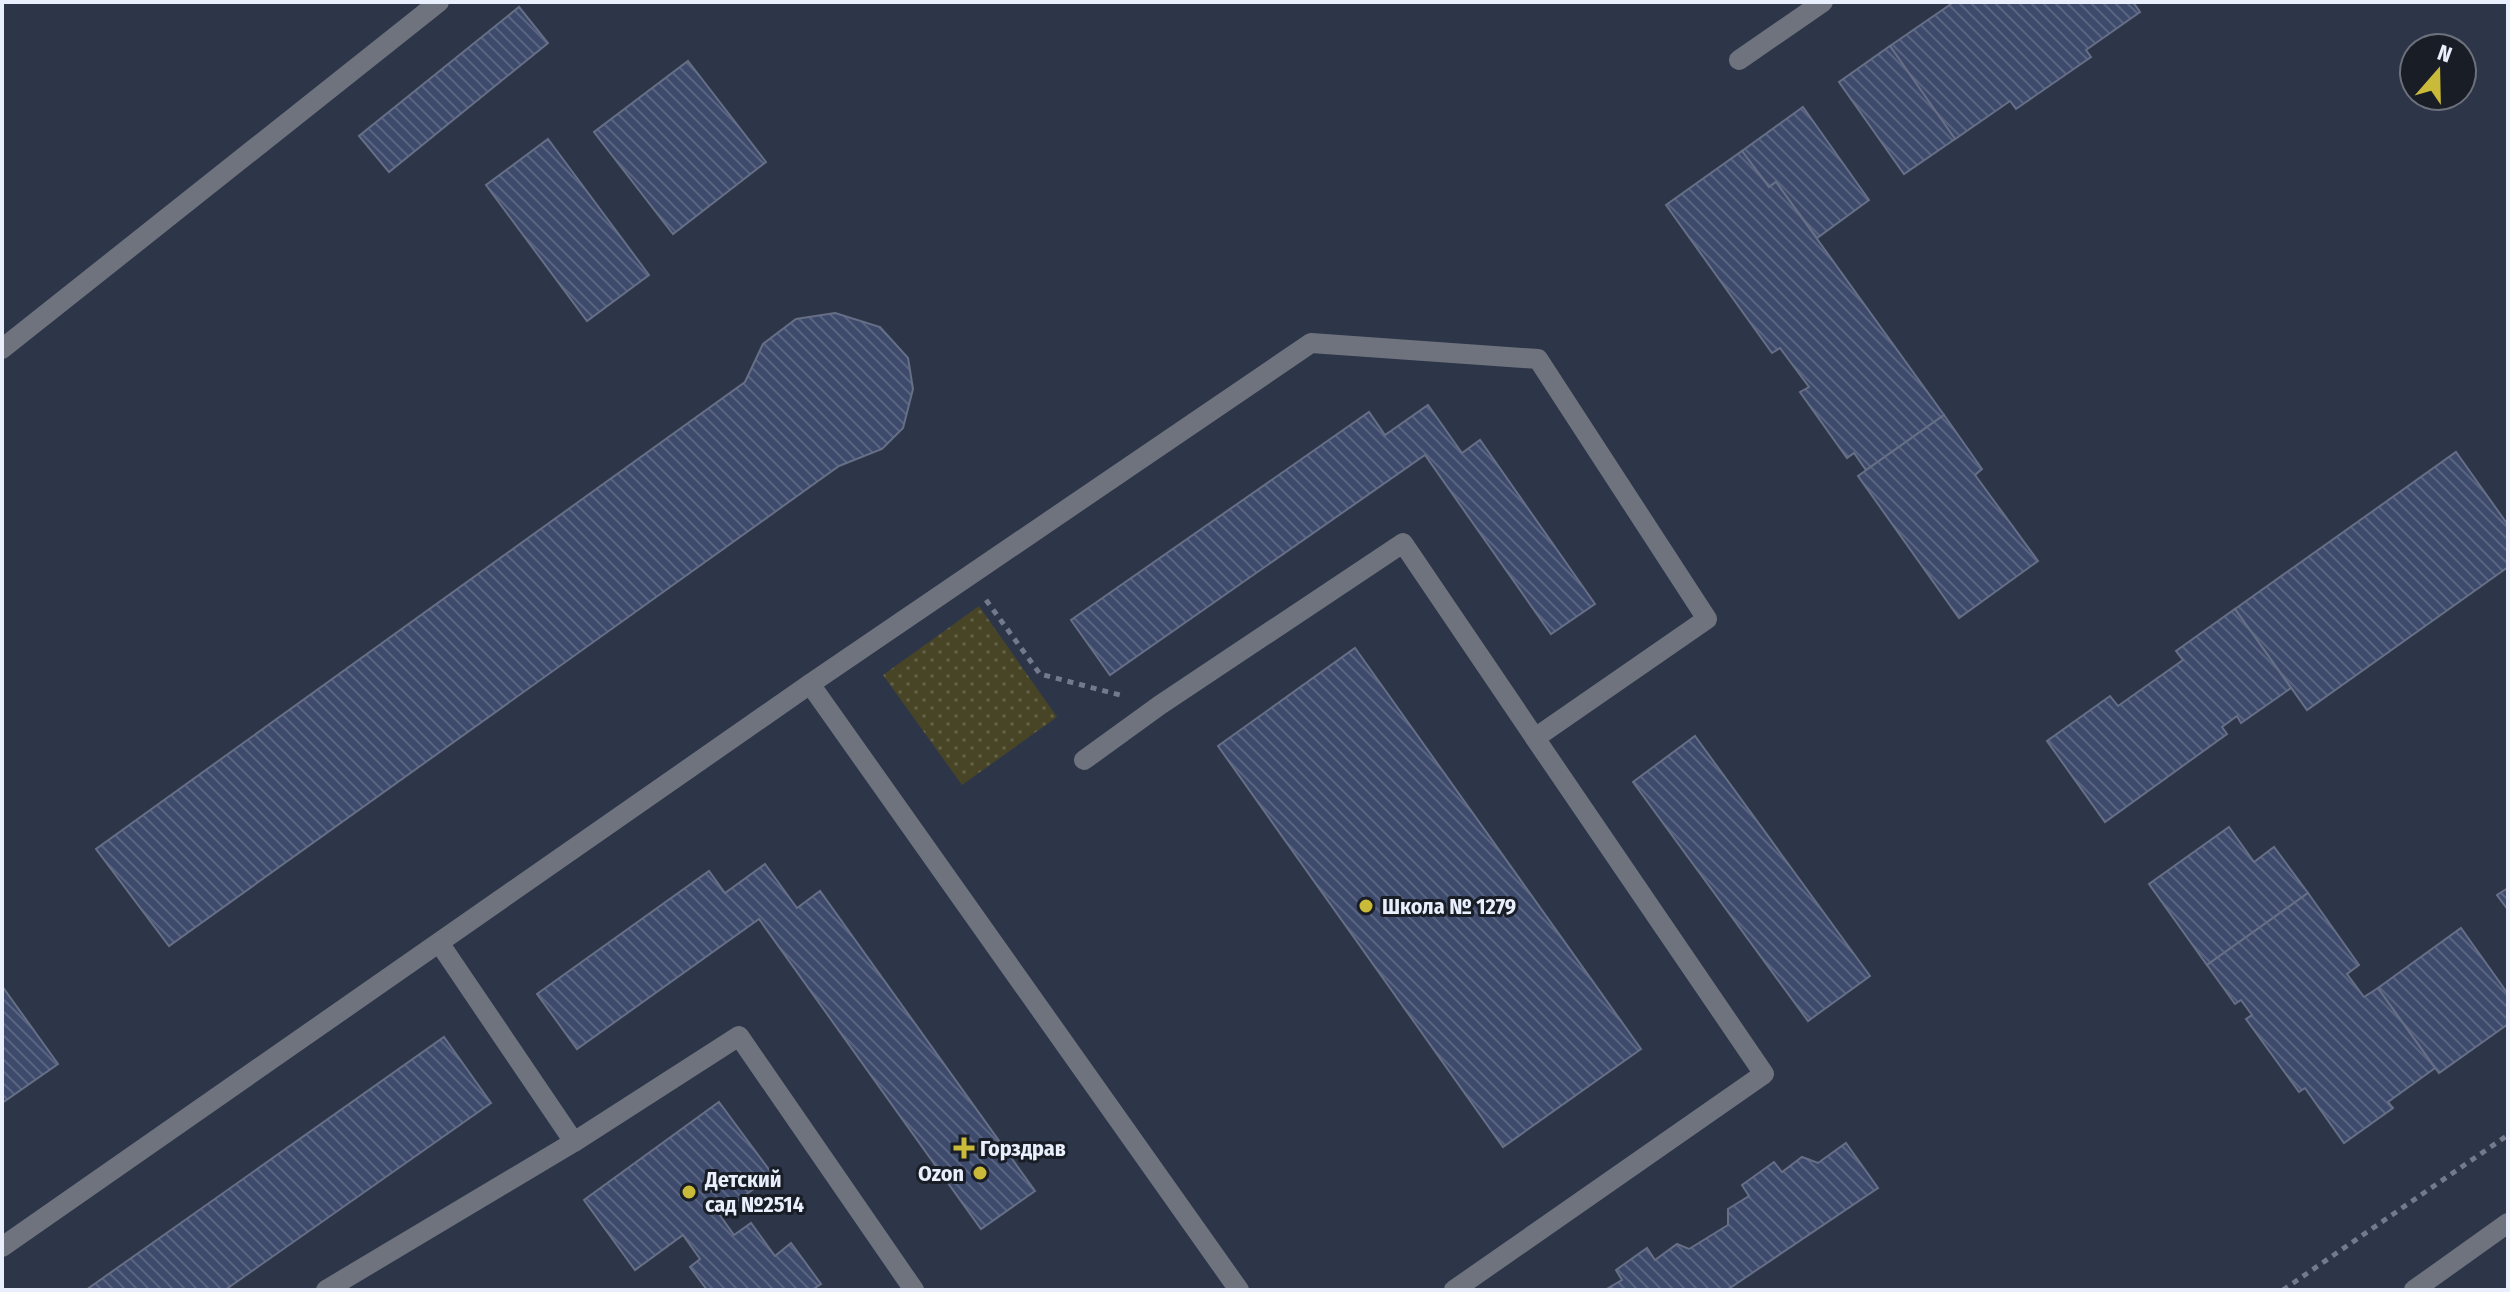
<svg xmlns="http://www.w3.org/2000/svg" width="2510" height="1292" font-family="'Fira Sans Condensed',sans-serif">
  <style>
    .grass { fill: url(#grass-dots) }
    .building { fill: url(#building-back-hatch); stroke: #666f86; stroke-width: 2 }
    .lines { fill: none; stroke-linecap: round; stroke-linejoin: round }
    .path { stroke: #737a8b; stroke-width: 5; stroke-dasharray: 6 6; stroke-linecap: butt }
    .lane { stroke: #6f737e; stroke-width: 20 }
    .street { stroke: #6f737e; stroke-width: 20 }
    .poi-dot { fill: #caba3a; stroke: #191d26; stroke-width: 3 }
    .labels { text-anchor: middle; stroke-width: 6; stroke-linejoin: round; paint-order: stroke }
    .poi-label { font-size: 22px; font-weight: bold; fill: #e9effc; stroke: #191d26; text-anchor: start }
  </style>
  <defs>
    <pattern id="grass-dots" width="8" height="8" patternUnits="userSpaceOnUse" patternTransform="scale(2)"><rect width="8" height="8" fill="#484526"/><path d="M2 2h.1M6 6h.1" fill="none" stroke="#626046" stroke-width="1.8" stroke-linecap="round"/></pattern>
    <pattern id="building-back-hatch" width="6" height="6" patternUnits="userSpaceOnUse" patternTransform="scale(2)"><rect width="6" height="6" fill="#3d4a6b"/><path d="M-1 5l2 2M0 0l6 6M5-1l2 2" fill="none" stroke="#596481"/></pattern>
  </defs>
  <rect width="100%" height="100%" fill="#2d3549"/>
  <path class="grass" d="M979 606 1057 717 962 785 883 675Z"/>
  <g class="building">
    <path d="M1954 2H2133L2140 12 2086 50 2091 57 2016 109 2010 101 1955 139 1890 46Z"/>
    <path d="M519 7 548 43 389 172 359 136Z"/>
    <path d="M1890 46 1955 139 1904 174 1839 82Z"/>
    <path d="M688 61 766 162 673 234 594 132Z"/>
    <path d="M1803 107 1869 200 1817 238 1776 182 1769 187 1742 151Z"/>
    <path d="M548 139 649 275 587 321 486 185Z"/>
    <path d="M1742 151 1769 187 1776 182 1944 415 1866 470 1854 453 1847 458 1800 392 1809 387 1780 348 1772 353 1666 205Z"/>
    <path d="M835 313 880 327 908 358 913 389 903 428 882 449 839 466 169 946 96 849 745 382 763 344 796 319Z"/>
    <path d="M1428 405 1462 453 1480 440 1595 604 1551 634 1425 455 1110 675 1071 620 1369 412 1385 435Z"/>
    <path d="M1944 415 1982 469 1975 475 2038 561 1959 618 1858 476Z"/>
    <path d="M2456 452 2508 525V567L2307 710 2235 609Z"/>
    <path d="M2235 609 2291 688 2241 723 2237 716 2222 727 2227 734 2105 822 2047 741 2110 696 2118 706 2183 660 2176 651Z"/>
    <path d="M1355 648 1641 1049 1503 1147 1218 746Z"/>
    <path d="M1695 736 1870 976 1808 1021 1633 782Z"/>
    <path d="M2229 827 2254 862 2274 847 2308 893 2207 965 2149 884Z"/>
    <path d="M765 864 797 908 820 891 1035 1191 981 1229 759 919 577 1049 537 994 709 871 725 893Z"/>
    <path d="M2508 888V910L2497 895Z"/>
    <path d="M2308 893 2359 965 2347 974 2364 997 2378 988 2435 1068 2388 1102 2393 1108 2344 1143 2305 1088 2299 1092 2246 1019 2252 1015 2241 1000 2235 1004 2207 965Z"/>
    <path d="M2461 928 2508 994V1024L2439 1073 2378 988Z"/>
    <path d="M2 986 58 1064 2 1103Z"/>
    <path d="M444 1037 491 1103 225 1290H86Z"/>
    <path d="M719 1102 773 1175 719 1214 734 1235 751 1223 775 1256 791 1243 821 1284 812 1290H707L690 1267 700 1259 683 1235 635 1270 584 1200Z"/>
    <path d="M1846 1143 1878 1188 1727 1290H1605L1622 1280 1616 1270 1647 1248 1655 1260 1677 1244 1689 1249 1728 1225V1209L1749 1196 1742 1185 1774 1162 1782 1172 1802 1157 1818 1163Z"/>
  </g>
  <g class="lines">
    <g class="path">
      <path d="M986 600 1040 674 1120 695"/>
      <path d="M2283 1290 2508 1135"/>
    </g>
    <g class="lane">
      <path d="M1739 60 1823 2"/>
      <path d="M2 349 439 2"/>
      <path d="M810 684 1239 1290"/>
      <path d="M1084 760 1160 705 1403 543 1535 738"/>
      <path d="M440 944 574 1142"/>
      <path d="M2 1247 810 684 1311 343 1538 359 1707 619 1535 738 1764 1074 1454 1290"/>
      <path d="M326 1290 574 1142 739 1036 914 1290"/>
    </g>
    <path class="street" d="M2414 1290 2508 1223"/>
  </g>
  <g class="poi-dot">
    <circle cx="1366" cy="906" r="8"/>
    <path d="M960 1136h8v8h8v8h-8v8h-8v-8h-8v-8h8z"/>
    <circle cx="980" cy="1173" r="8"/>
    <circle cx="689" cy="1192" r="8"/>
  </g>
  <g class="labels">
    <g class="poi-label">
      <text x="1382" y="914">Школа № 1279</text>
      <text x="980" y="1156">Горздрав</text>
      <text x="964" y="1181" text-anchor="end">Ozon</text>
      <text x="705" y="1187">Детский<tspan x="705" dy="25">сад №2514</tspan></text>
    </g>
  </g>
  <rect width="2510" height="1292" fill="none" stroke="#e9effc" stroke-width="8"/>
  <g transform="translate(2438 72) rotate(20)"><circle r="38" fill="#191d26" stroke="#6c717c" stroke-width="2"/>
  <path d="M0-6L14 30L0 20L-14 30Z" fill="#caba3a"/>
  <text y="-12" font-size="22" font-weight="bold" text-anchor="middle" fill="#e9effc">N</text>
  </g>
</svg>
